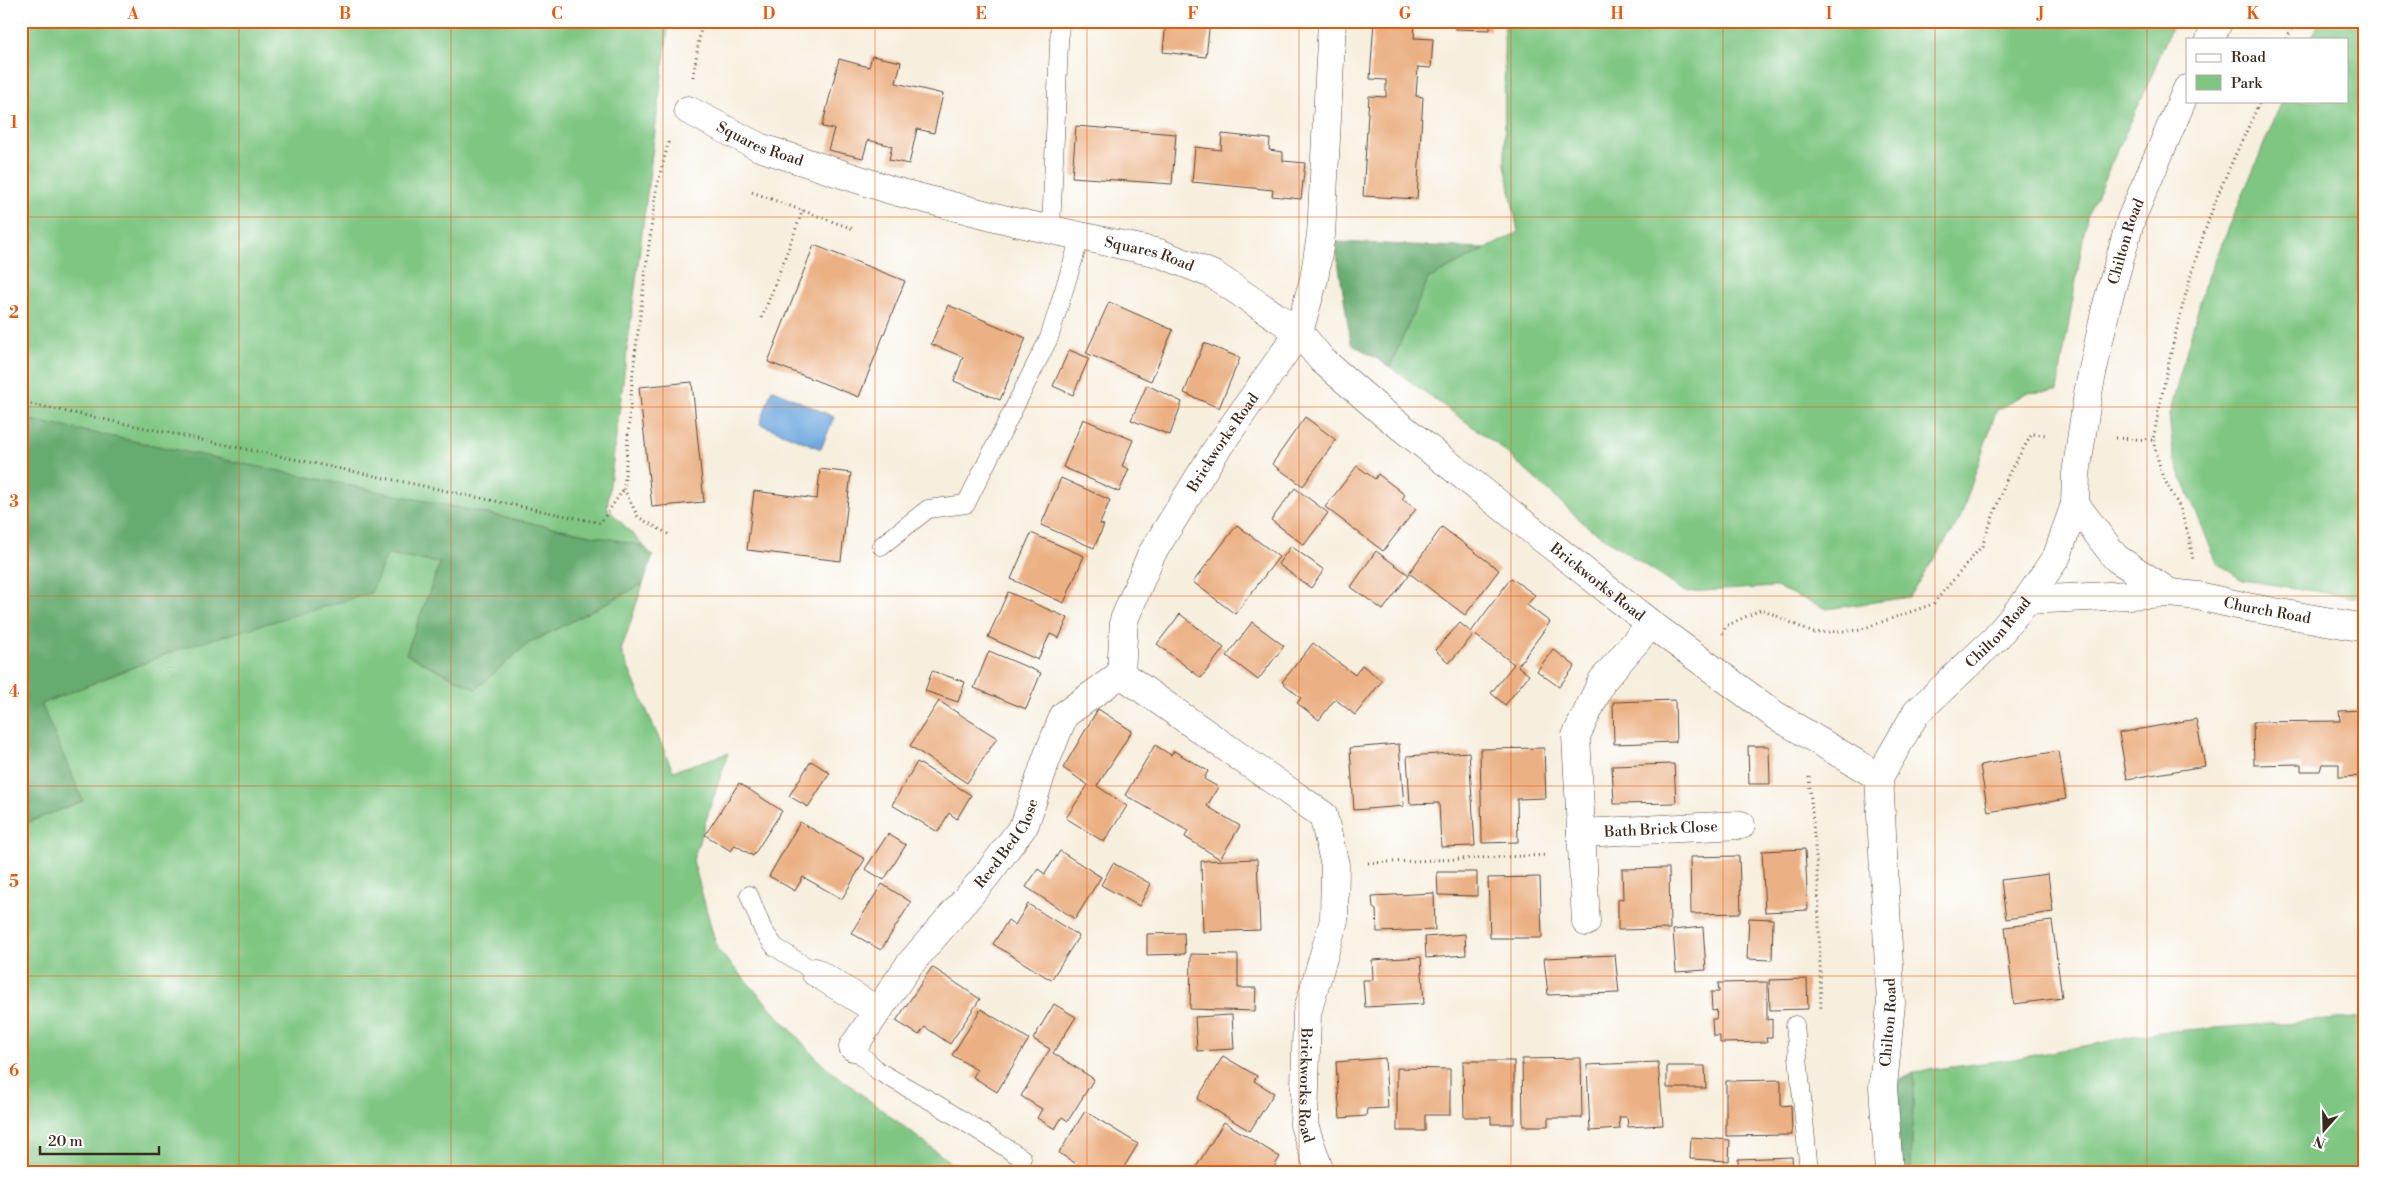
<svg xmlns="http://www.w3.org/2000/svg" width="2386" height="1193" font-family="'Libre Bodoni',serif">
  <style>
    .green { fill: #7ec682; stroke: #5c7850 }
    .forest { fill: #66ab70; stroke: #506a47 }
    .water { fill: #70a9df; stroke: #566a7e }
    .building { fill: #ebb083 }
    .lines { fill: none; stroke-linecap: round; stroke-linejoin: round }
    .lane-casing { stroke: #57483b; stroke-width: 19 }
    .street-casing { stroke: #57483b; stroke-width: 29 }
    .path { stroke: #57483b; stroke-width: 3; stroke-dasharray: 1 4; stroke-linecap: butt }
    .lane { stroke: #fff; stroke-width: 18 }
    .street { stroke: #fff; stroke-width: 28 }
    .grid { fill: none; stroke: #e8590c; stroke-width: 1; stroke-opacity: 0.55 }
    .labels { text-anchor: middle; stroke-width: 4.5; stroke-linejoin: round; paint-order: stroke }
    .street-label { font-size: 15px; fill: #3b2a1e; stroke: #fff }
    .neatline { fill: none; stroke: #e8590c; stroke-width: 2 }
    .grid-label { font-size: 16px; text-anchor: middle; font-weight: bold; fill: #e8590c }
  </style>
  <rect width="100%" height="100%" fill="#fff"/>
  <filter id="ink" filterUnits="userSpaceOnUse"><feTurbulence type="fractalNoise" baseFrequency=".02" numOctaves="2"/><feDisplacementMap in="SourceGraphic" scale="10" xChannelSelector="R" yChannelSelector="G"/><feConvolveMatrix kernelMatrix="1 2 1 2 8 2 1 2 1" color-interpolation-filters="sRGB"/></filter>
  <filter id="wash" filterUnits="userSpaceOnUse"><feTurbulence type="fractalNoise" baseFrequency=".0096" numOctaves="4" result="noise"/><feDisplacementMap in="SourceGraphic" scale="20" xChannelSelector="R" yChannelSelector="G"/><feGaussianBlur stdDeviation="1.12" result="paint"/><feColorMatrix in="noise" values="0 0 0 0 0 0 0 0 0 0 0 0 0 0 0 0 0 1.4 0 .05"/><feComposite in="paint" operator="in"/></filter>
  <g filter="url(#wash)">
    <rect width="100%" height="100%" fill="#f7efde"/>
    <g class="green">
      <path d="M21 21H669L607 508 644 546 21 418Z"/>
      <path d="M1504 21H2174L2145 91 2087 216 2057 391 2026 393 1996 411 1960 519 1909 597 1827 609 1776 587 1685 592 1588 527 1498 445 1390 367 1428 279 1518 232 1505 164Z"/>
      <path d="M2318 21H2365V599L2242 580 2217 563 2174 459 2169 415 2204 287 2282 101H2347V39H2311Z"/>
      <path d="M387 555 440 563 406 654 476 689 526 645 643 584 621 651 673 771 728 753 693 860 717 949 822 1064 959 1169 895 1172H21V825L83 801 41 704 176 650Z"/>
      <path d="M2365 1017V1172H1911L1914 1072 2013 1059 2159 1032Z"/>
    </g>
    <g class="forest">
      <path d="M1335 242 1487 248 1428 279 1390 367 1351 343Z"/>
      <path d="M21 418 644 546 653 556 643 584 526 645 476 689 406 654 440 563 387 555 371 593 176 650 41 704 83 801 21 825Z"/>
      <path d="M1914 1072 1911 1172H1889L1883 1087Z"/>
    </g>
    <path class="water" d="M772 389 834 417 821 449 760 424Z"/>
    <g id="blocks">
      <g class="building">
        <path d="M1166 21H1210L1206 57 1163 52Z"/>
        <path d="M1374 21H1415L1414 38 1433 39 1431 68 1418 67 1416 96 1423 97 1417 199 1363 196 1369 96 1386 97V80L1370 79Z"/>
        <path d="M1456 21H1490V30L1455 29Z"/>
        <path d="M872 56 901 62 896 83 943 94 934 133 917 129 909 164 889 160 892 146 868 140 863 158 828 150 834 129 822 127 839 59 869 67Z"/>
        <path d="M1076 126 1176 134 1172 184 1072 177Z"/>
        <path d="M1222 134 1270 139 1269 150 1283 152V161L1305 163 1301 199 1272 196 1273 190 1192 182 1195 147 1221 150Z"/>
        <path d="M814 245 905 281 859 397 768 362Z"/>
        <path d="M1109 302 1173 330 1151 381 1086 353Z"/>
        <path d="M948 305 1026 338 1000 400 954 381 963 357 931 344Z"/>
        <path d="M1204 343 1240 358 1219 408 1184 393Z"/>
        <path d="M1069 350 1089 358 1073 395 1053 386Z"/>
        <path d="M692 382 704 502 652 507 639 387Z"/>
        <path d="M1147 385 1182 402 1170 435 1131 420Z"/>
        <path d="M1305 417 1336 440 1303 486 1272 464Z"/>
        <path d="M1083 419 1133 440 1122 466 1129 469 1119 492 1063 467Z"/>
        <path d="M1357 466 1375 479 1378 474 1405 495 1402 499 1416 509 1383 551 1325 507Z"/>
        <path d="M820 469 851 473 841 561 747 550 754 491 817 499Z"/>
        <path d="M1061 478 1110 500 1100 524 1104 525 1094 548 1041 525Z"/>
        <path d="M1295 488 1328 513 1304 545 1271 520Z"/>
        <path d="M1237 525 1279 557 1235 614 1193 582Z"/>
        <path d="M1442 527 1499 570 1465 615 1409 573Z"/>
        <path d="M1031 533 1084 556 1064 603 1011 579Z"/>
        <path d="M1291 546 1324 570 1311 588 1278 564Z"/>
        <path d="M1376 551 1409 575 1383 610 1351 587Z"/>
        <path d="M1511 578 1535 595 1527 605 1550 622 1518 666 1529 675 1505 705 1491 693 1514 664 1474 634 1449 663 1435 650 1460 623 1471 632Z"/>
        <path d="M1008 592 1068 618 1059 638 1050 634 1038 660 988 637Z"/>
        <path d="M1180 614 1224 648 1201 678 1157 644Z"/>
        <path d="M1252 622 1284 646 1258 680 1227 656Z"/>
        <path d="M1313 643 1355 675 1362 665 1382 681 1355 715 1335 699 1319 720 1297 703 1301 698 1282 682Z"/>
        <path d="M1553 649 1575 666 1559 687 1537 671Z"/>
        <path d="M989 651 1041 673 1026 709 974 688Z"/>
        <path d="M932 671 965 682 958 702 925 691Z"/>
        <path d="M1675 700 1676 742 1614 744 1613 702Z"/>
        <path d="M939 701 997 738 967 783 910 746Z"/>
        <path d="M1098 709 1132 731 1097 786 1127 806 1104 842 1066 818 1088 785 1063 768Z"/>
        <path d="M2365 710V776L2339 777V764H2322L2320 771H2301V764L2254 765 2253 722 2340 721 2339 711Z"/>
        <path d="M2196 719 2205 766 2127 779 2119 733Z"/>
        <path d="M1399 744 1404 806 1354 810 1350 748Z"/>
        <path d="M1155 745 1171 755 1174 751 1208 771 1204 779 1218 787 1207 806 1240 826 1220 859 1185 837 1188 831 1125 795Z"/>
        <path d="M1748 746H1769L1770 784H1749Z"/>
        <path d="M1544 748 1546 798 1517 799 1518 842 1482 843 1480 749Z"/>
        <path d="M2058 751 2066 799 1988 812 1980 765Z"/>
        <path d="M1469 752 1475 846 1441 847 1439 803 1410 804 1407 756Z"/>
        <path d="M811 761 830 773 808 807 789 796Z"/>
        <path d="M917 762 971 795 957 819 949 813 938 832 892 805Z"/>
        <path d="M1674 764 1676 803 1614 804 1612 766Z"/>
        <path d="M739 783 782 811 753 856 735 845 731 851 705 835Z"/>
        <path d="M800 822 865 859 842 899 803 877 795 891 769 876Z"/>
        <path d="M888 834 906 845 884 880 865 869Z"/>
        <path d="M1805 849 1808 910 1765 912 1762 851Z"/>
        <path d="M1060 851 1101 877 1075 919 1026 887 1038 869 1045 874Z"/>
        <path d="M1739 856 1741 913 1691 914 1690 857Z"/>
        <path d="M1257 859 1260 930 1203 932 1201 861Z"/>
        <path d="M1113 863 1151 884 1139 906 1101 885Z"/>
        <path d="M1669 868 1670 929 1618 930V900L1623 899 1622 869Z"/>
        <path d="M1437 872H1477V896L1438 895Z"/>
        <path d="M2048 874 2053 912 2006 919 2001 880Z"/>
        <path d="M1540 877 1542 938H1490L1488 878Z"/>
        <path d="M882 884 911 902 881 950 851 933Z"/>
        <path d="M1434 893 1435 930 1377 932 1376 910 1373 908 1372 896Z"/>
        <path d="M1028 904 1079 936 1051 980 993 944 1008 920 1015 925Z"/>
        <path d="M1749 918 1773 919 1772 960 1747 959Z"/>
        <path d="M2052 921 2062 998 2014 1004 2005 927Z"/>
        <path d="M1703 927 1706 970 1676 972 1673 930Z"/>
        <path d="M1184 933 1185 954 1147 955V934Z"/>
        <path d="M1465 934 1466 955 1426 958 1425 937Z"/>
        <path d="M1191 954 1238 955V988H1256L1255 1011 1190 1009Z"/>
        <path d="M1615 955 1619 993 1548 995 1544 958Z"/>
        <path d="M1421 957 1424 1004 1365 1007 1363 980H1373L1372 960Z"/>
        <path d="M932 967 980 999 950 1044 925 1027 919 1035 896 1021Z"/>
        <path d="M1807 979 1808 1009 1770 1010 1769 980Z"/>
        <path d="M1767 982V1020L1772 1019V1038H1766L1767 1042 1720 1043V1036H1713L1712 1019H1716L1717 1010 1712 1011 1711 992H1719L1718 983Z"/>
        <path d="M1054 1004 1076 1017 1053 1053 1094 1079 1068 1121 1062 1117 1055 1129 1037 1118 1042 1109 1021 1096 1050 1049 1033 1039Z"/>
        <path d="M981 1009 1029 1039 997 1092 973 1077 977 1070 952 1055Z"/>
        <path d="M1232 1015 1234 1049 1197 1051 1195 1017Z"/>
        <path d="M1223 1056 1257 1076 1254 1081 1274 1093 1250 1131 1197 1099Z"/>
        <path d="M1385 1058 1388 1108 1367 1109 1366 1116 1340 1118 1336 1062Z"/>
        <path d="M1581 1058 1582 1118H1548V1126H1523L1522 1059Z"/>
        <path d="M1463 1061H1514V1124H1491V1117H1464Z"/>
        <path d="M1658 1062 1663 1125 1628 1127 1627 1117H1619L1620 1129 1590 1131 1587 1065Z"/>
        <path d="M1667 1066H1705L1706 1088H1667Z"/>
        <path d="M1397 1068 1450 1069V1115H1425V1131H1397Z"/>
        <path d="M1781 1080V1106L1791 1105 1792 1135 1726 1136V1081Z"/>
        <path d="M1085 1111 1138 1144 1121 1172H1074L1078 1165 1059 1153Z"/>
        <path d="M1224 1122 1280 1157 1271 1172H1193Z"/>
        <path d="M1691 1137 1730 1140 1729 1161 1690 1159Z"/>
        <path d="M1792 1157 1793 1172H1739L1738 1159Z"/>
      </g>
    </g>
  </g>
  <g filter="url(#ink)">
    <use href="#blocks" fill-opacity="0" stroke="#57483b" stroke-width="1"/>
    <g class="lines">
      <g class="lane-casing">
        <g id="lane">
          <path d="M1051 229 1060 21"/>
          <path d="M881 546 928 509 966 504 1049 338 1081 235"/>
          <path d="M749 895 763 930 775 947 815 972"/>
          <path d="M1795 1025 1809 1172"/>
          <path d="M853 1047 878 1071 938 1105 1022 1158"/>
        </g>
      </g>
      <g class="street-casing">
        <g id="street">
          <path d="M2210 39 2219 21"/>
          <path id="s1" d="M688 110 759 147 894 191 1015 222 1159 253 1214 275 1299 332 1322 360 1381 411 1651 624 1775 715 1879 777"/>
          <path id="s2" d="M2170 593 2198 596 2247 607 2365 628"/>
          <path d="M2027 600 2170 593 2116 558 2075 504"/>
          <path id="s3" d="M1121 674 1124 620 1151 555 1214 453 1299 332 1314 279 1321 235 1332 21"/>
          <path id="s4" d="M1121 674 1323 815 1335 865 1334 920 1307 1013 1304 1125 1320 1172"/>
          <path id="s5" d="M1581 833 1741 825"/>
          <path d="M1586 922 1576 736 1602 681 1651 624"/>
          <path d="M815 972 878 1011"/>
          <path id="s6" d="M853 1047 909 965 986 876 1025 824 1046 760 1064 715 1121 674"/>
          <path id="s7" d="M1889 1172 1883 1087 1891 1003 1879 777 1916 713 1995 639 2027 600 2057 556 2075 504 2076 474 2088 393 2106 308 2131 219 2187 89"/>
        </g>
      </g>
      <g class="path">
        <path d="M2287 39 2295 21"/>
        <path d="M693 77 702 21"/>
        <path d="M752 192 853 229"/>
        <path d="M762 318 803 210"/>
        <path d="M21 402 600 523 624 489"/>
        <path d="M2116 438 2153 440C2168 361 2186 281 2214 205 2227 170 2245 136 2260 101"/>
        <path d="M2153 440 2162 475 2180 508 2189 537 2193 560"/>
        <path d="M668 534 638 517 624 489 633 371 656 190 669 140"/>
        <path d="M1723 634 1726 626 1762 609 1813 633 1859 630 1933 604 1982 546 2009 473 2032 434 2047 435"/>
        <path d="M1809 777 1818 880 1821 1010"/>
        <path d="M1368 863 1547 855"/>
      </g>
      <use href="#lane" class="lane"/>
      <use href="#street" class="street"/>
    </g>
  </g>
  <path class="grid" d="M239 21V1172M451 21V1172M663 21V1172M875 21V1172M1087 21V1172M1299 21V1172M1511 21V1172M1723 21V1172M1935 21V1172M2147 21V1172M21 217H2365M21 407H2365M21 596H2365M21 786H2365M21 976H2365"/>
  <g class="labels">
    <g class="street-label">
      <text dy="5" stroke="none"><textPath href="#s1" startOffset="80">Squares Road</textPath></text>
      <text dy="5" stroke="none"><textPath href="#s7" startOffset="1005">Chilton Road</textPath></text>
      <text dy="5" stroke="none"><textPath href="#s1" startOffset="485">Squares Road</textPath></text>
      <text dy="5" stroke="none"><textPath href="#s3" startOffset="258">Brickworks Road</textPath></text>
      <text dy="5" stroke="none"><textPath href="#s1" startOffset="1046">Brickworks Road</textPath></text>
      <text dy="5" stroke="none"><textPath href="#s2" startOffset="99">Church Road</textPath></text>
      <text dy="5" stroke="none"><textPath href="#s7" startOffset="585">Chilton Road</textPath></text>
      <text dy="5" stroke="none"><textPath href="#s5" startOffset="80">Bath Brick Close</textPath></text>
      <text dy="5" stroke="none"><textPath href="#s6" startOffset="256">Reed Bed Close</textPath></text>
      <text dy="5" stroke="none"><textPath href="#s7" startOffset="150">Chilton Road</textPath></text>
      <text dy="5" stroke="none"><textPath href="#s4" startOffset="522">Brickworks Road</textPath></text>
    </g>
  </g>
  <rect width="2386" height="1193" fill="none" stroke="#fff" stroke-width="55"/>
  <rect x="2186" y="38" width="162" height="65" fill="#ffffff" stroke="#b1aaa5"/>
  <rect x="2196" y="54" width="25" height="8" fill="#ffffff" stroke="#b1aaa5"/>
  <text x="2231" y="62" font-size="15" fill="#3b2a1e">Road</text>
  <rect x="2196" y="75" width="25" height="15" fill="#7ec682" stroke="#b1aaa5"/>
  <text x="2231" y="88" font-size="15" fill="#3b2a1e">Park</text>
  <g transform="translate(2324 1130) rotate(200)" stroke="#ffffff" stroke-width="4" paint-order="stroke">
  <path d="M0-4L9 19L0 12L-9 19Z" fill="#3b2a1e"/>
  <text y="-8" font-size="14" font-weight="bold" text-anchor="middle" fill="#3b2a1e">N</text>
  </g>
  <path d="M40 1146v8h119v-8" fill="none" stroke="#3b2a1e" stroke-width="2.5"/>
  <text x="48" y="1146" font-size="15" fill="#3b2a1e" stroke="#ffffff" stroke-width="4" paint-order="stroke">20 m</text>
  <rect x="28" y="28" width="2330" height="1138" class="neatline"/>
  <g class="grid-label">
    <text x="133" y="19">A</text>
    <text x="345" y="19">B</text>
    <text x="557" y="19">C</text>
    <text x="769" y="19">D</text>
    <text x="981" y="19">E</text>
    <text x="1193" y="19">F</text>
    <text x="1405" y="19">G</text>
    <text x="1617" y="19">H</text>
    <text x="1829" y="19">I</text>
    <text x="2041" y="19">J</text>
    <text x="2253" y="19">K</text>
    <text x="14" y="128">1</text>
    <text x="14" y="318">2</text>
    <text x="14" y="507">3</text>
    <text x="14" y="697">4</text>
    <text x="14" y="887">5</text>
    <text x="14" y="1076">6</text>
  </g>
</svg>
